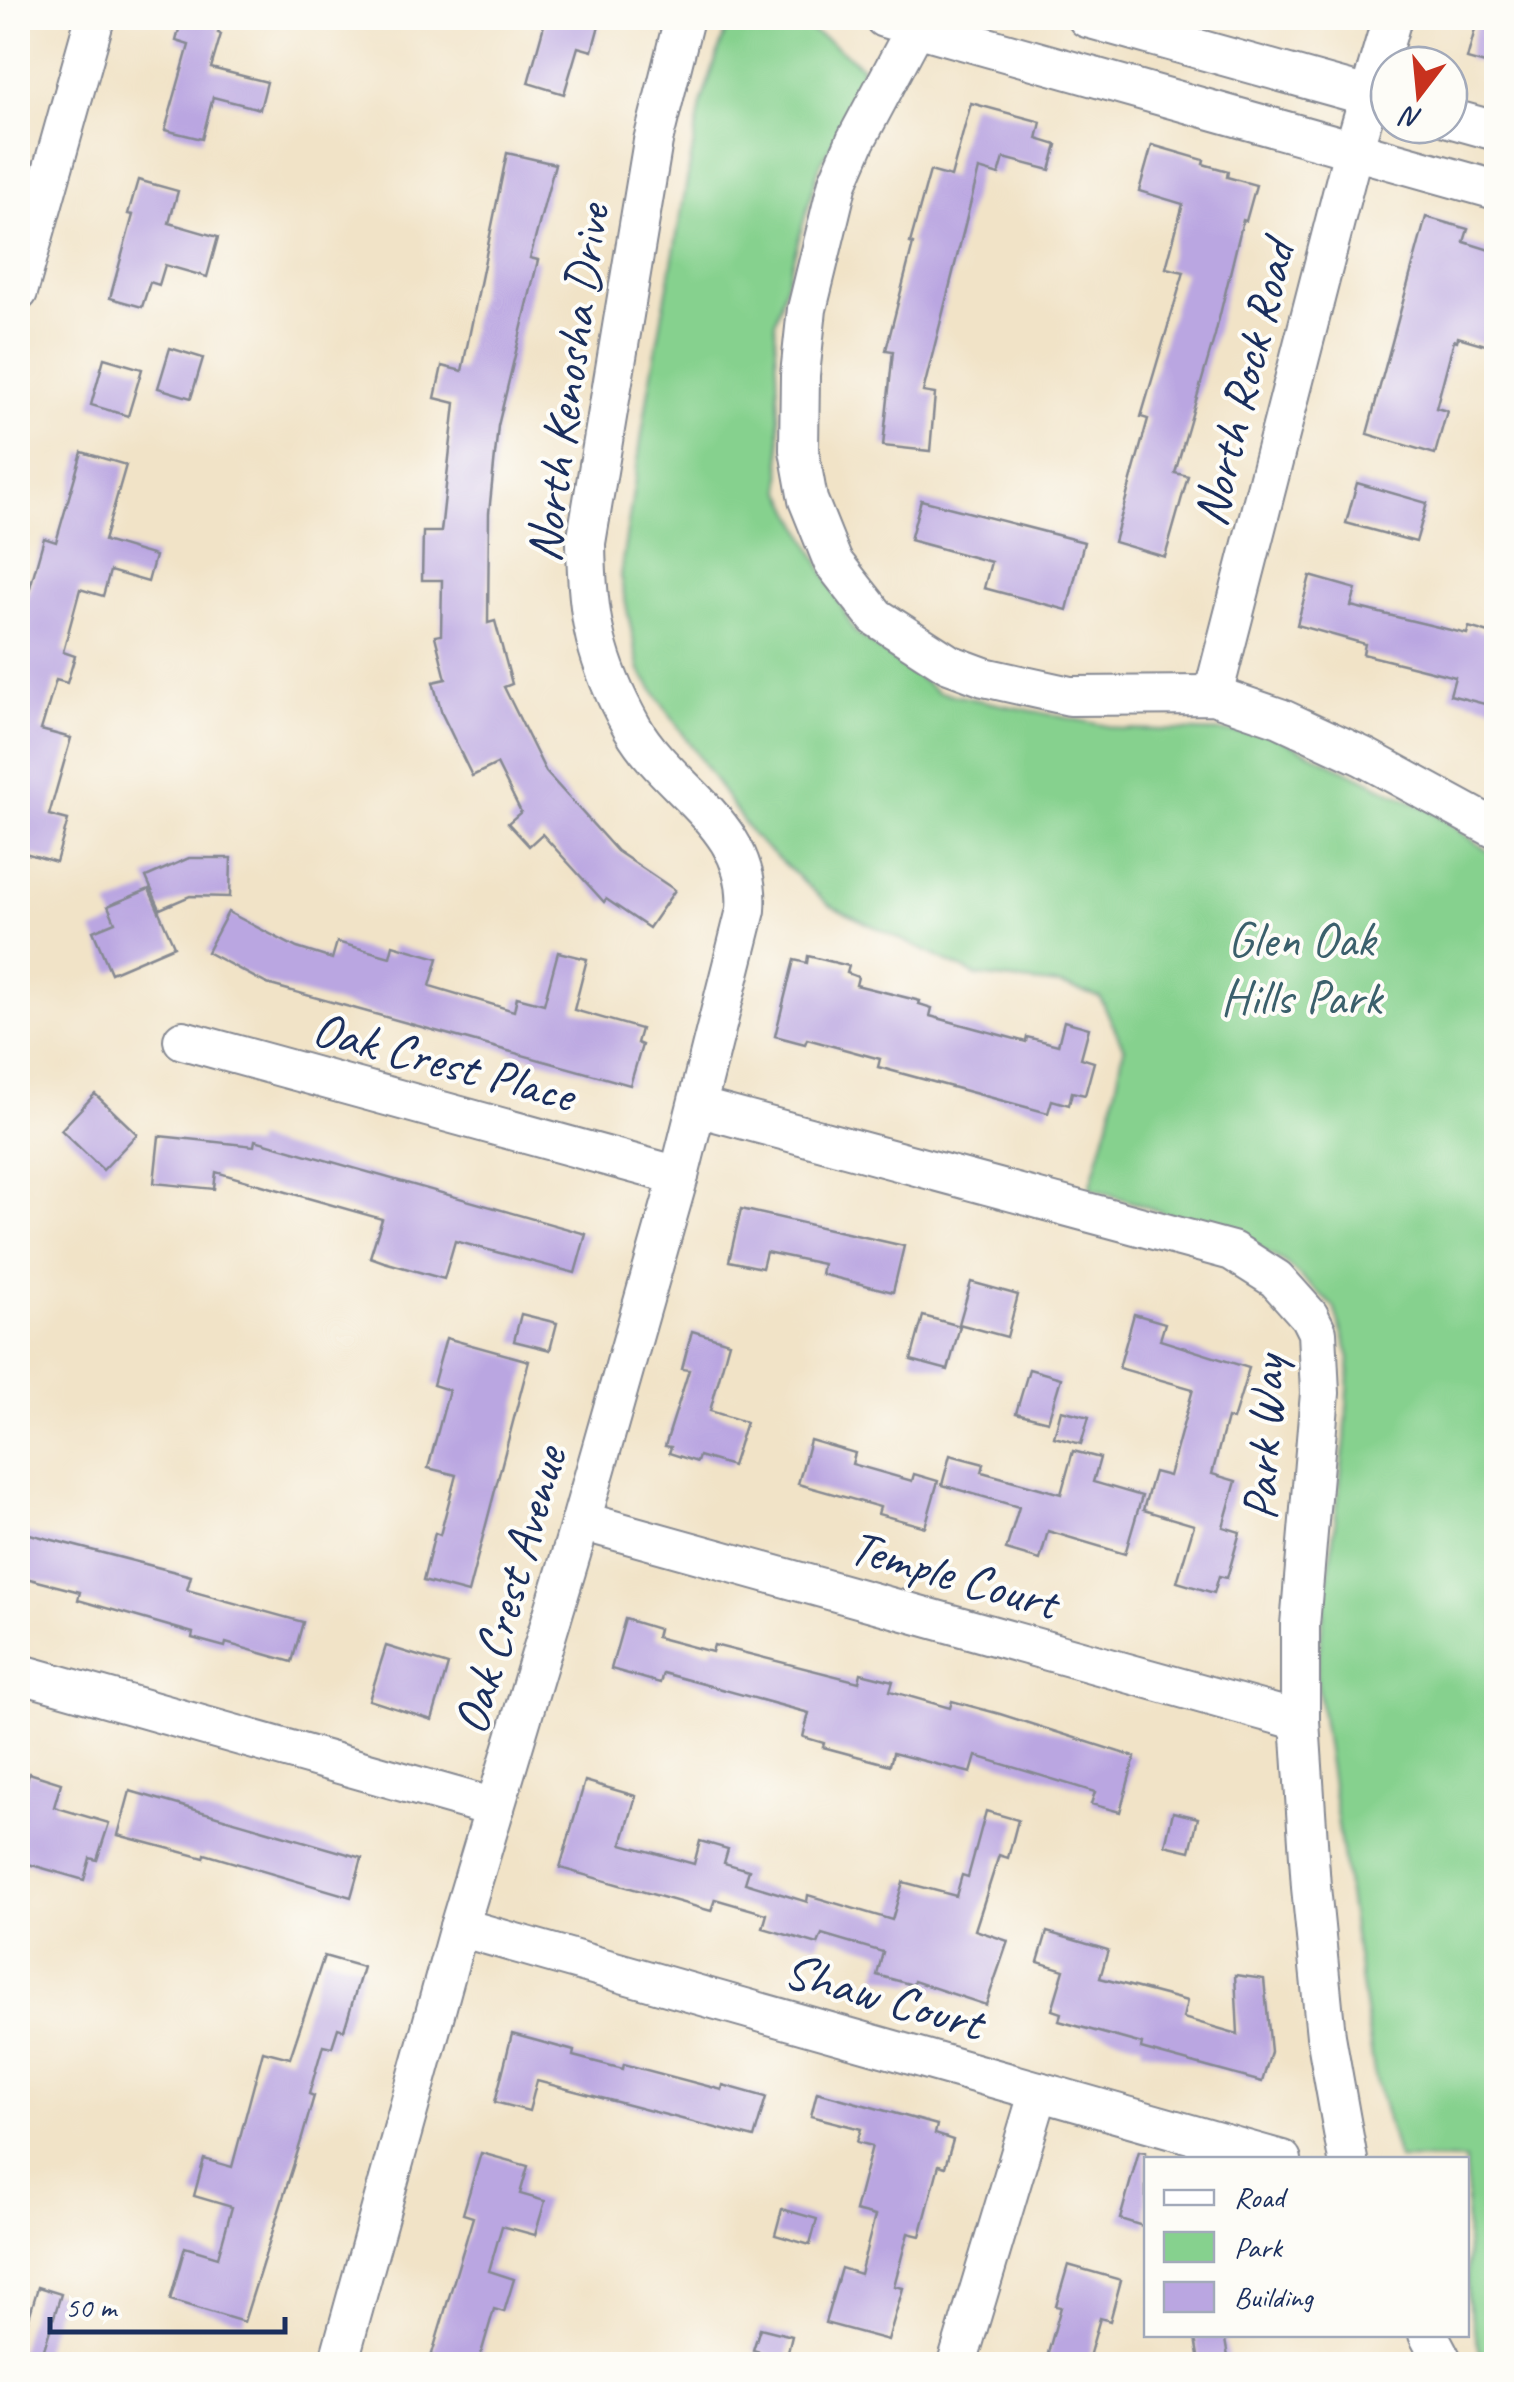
<svg xmlns="http://www.w3.org/2000/svg" width="1514" height="2382" font-family="Caveat,sans-serif">
  <style>
    .green { fill: #86d18e; stroke: #508076; stroke-width: 2.5 }
    .building { fill: #baa6e1 }
    .lines { fill: none; stroke-linecap: round; stroke-linejoin: round }
    .minor-casing { stroke: #868992; stroke-width: 42 }
    .minor { stroke: #fff; stroke-width: 38 }
    .labels { text-anchor: middle; stroke-width: 8; stroke-linejoin: round; paint-order: stroke }
    .street-label { font-size: 50px; fill: #1b2f5e; stroke: #fdfcf7 }
    .park-label { font-size: 50px; fill: #3b606c; stroke: #fdfcf7 }
  </style>
  <rect width="100%" height="100%" fill="#fdfcf7"/>
  <filter id="ink" filterUnits="userSpaceOnUse"><feTurbulence type="fractalNoise" baseFrequency=".01" numOctaves="2"/><feDisplacementMap in="SourceGraphic" scale="20" xChannelSelector="R" yChannelSelector="G"/><feConvolveMatrix kernelMatrix="1 2 1 2 8 2 1 2 1" color-interpolation-filters="sRGB"/></filter>
  <filter id="wash" filterUnits="userSpaceOnUse"><feTurbulence type="fractalNoise" baseFrequency=".0048" numOctaves="4" result="noise"/><feDisplacementMap in="SourceGraphic" scale="40" xChannelSelector="R" yChannelSelector="G"/><feGaussianBlur stdDeviation="2.25" result="paint"/><feColorMatrix in="noise" values="0 0 0 0 0 0 0 0 0 0 0 0 0 0 0 0 0 1.4 0 .05"/><feComposite in="paint" operator="in"/></filter>
  <g filter="url(#wash)">
    <rect width="100%" height="100%" fill="#f1e3c7"/>
    <path class="green" d="M744 18C799 18 821 33 862 67L852 108 820 165 775 322 782 490 854 631 938 692 1122 729 1268 733 1432 811 1496 857V2364H1483L1467 2299 1466 2160 1398 2159 1374 2072 1316 1675 1345 1442 1350 1358 1334 1307 1284 1262 1239 1238 1090 1188 1109 1121 1124 1048 1100 997 1060 985 977 976 829 905 753 836 640 671 620 576 649 389 701 104 725 32Z"/>
    <g id="blocks">
      <g class="building">
        <path d="M182 18H222L218 33 221 34 211 68 267 82 260 109 213 97 202 139 165 130 189 45 176 41Z"/>
        <path d="M546 18H601L592 51 578 47 564 94 528 83Z"/>
        <path d="M1478 18H1496V67L1467 59Z"/>
        <path d="M971 103 1041 122 1037 139 1057 145 1050 170 1004 158 999 175 979 169 923 392 935 394 930 451 883 446 893 351 886 350 913 244 910 243 930 171 951 177Z"/>
        <path d="M1152 145 1204 160 1203 164 1228 171 1227 177 1256 185 1246 221 1243 220 1215 335 1175 473 1188 476 1165 557 1114 542 1148 419 1141 417 1184 272 1166 268 1183 204 1139 191Z"/>
        <path d="M507 153 555 164 530 258 538 260 498 426 489 513 488 623 495 621 512 684 504 687 546 772 617 851 675 890 649 928 606 899 604 902 542 834 529 846 508 823 521 812 497 764 472 776 442 714 433 682 446 679 435 636 441 635 442 580H422L423 532H441L455 403 435 398 442 366 462 371Z"/>
        <path d="M138 180 178 191 169 223 218 237 207 277 165 265 159 285 150 282 142 307 110 298 133 215 128 214Z"/>
        <path d="M1426 217 1468 229 1464 242 1496 252V348L1458 337 1457 341 1454 340 1436 408 1447 411 1435 454 1367 434Z"/>
        <path d="M170 348 203 358 191 398 158 388Z"/>
        <path d="M104 358 142 369 128 416 91 405Z"/>
        <path d="M82 452 126 465 104 541 155 556 148 582 110 571 103 596 80 589 63 652 75 656 67 683 56 680 41 730 71 738 49 815 68 820 56 862 18 851V630L44 538 56 542Z"/>
        <path d="M1357 483 1427 503 1416 542 1346 523Z"/>
        <path d="M921 500 1084 542 1067 610 984 588 991 562 910 540Z"/>
        <path d="M1310 576 1356 589 1351 606 1467 634 1469 627 1496 635V707L1450 695 1455 677 1363 654 1365 644 1297 625Z"/>
        <path d="M189 858H231L230 897 190 896 160 909 146 877Z"/>
        <path d="M149 889 174 946 111 973 93 931 115 922 108 906Z"/>
        <path d="M228 912 297 948 332 959 337 942 390 957 393 945 438 958 430 986 514 1011 517 997 544 1004 558 952 587 959 574 1010 641 1029 637 1043 642 1045 630 1085 267 984 207 952Z"/>
        <path d="M808 956 849 966 847 973 858 977 856 985 920 1001 919 1004 932 1008 930 1016 1026 1042 1027 1037 1058 1045 1064 1021 1089 1028 1081 1058 1094 1062 1085 1095 1072 1092 1069 1105 1052 1100 1048 1113 878 1067 880 1059 807 1039 805 1044 775 1036 794 960 807 963Z"/>
        <path d="M95 1094 137 1134 103 1170 61 1130Z"/>
        <path d="M159 1136 254 1146 255 1140 586 1234 575 1273 455 1241 444 1279 384 1262 370 1257 382 1219 216 1172 214 1189 154 1183Z"/>
        <path d="M741 1209 904 1246 893 1292 821 1274 823 1264 766 1252 762 1268 729 1261Z"/>
        <path d="M971 1282 1018 1295 1007 1337 959 1324Z"/>
        <path d="M521 1314 557 1323 550 1350 514 1341Z"/>
        <path d="M1134 1314 1165 1323 1160 1340 1249 1368 1233 1420 1227 1418 1212 1474 1236 1481 1223 1527 1240 1532 1227 1578 1219 1576 1214 1593 1177 1582 1194 1525 1143 1510 1154 1472 1169 1476 1193 1389 1119 1368Z"/>
        <path d="M923 1316 960 1326 948 1370 911 1360Z"/>
        <path d="M692 1331 729 1342 710 1411 746 1422 732 1466 699 1456 697 1462 669 1453 671 1447 665 1446 689 1370 682 1369Z"/>
        <path d="M446 1338 529 1361 468 1593 423 1581 435 1533 440 1535 456 1475 428 1468 449 1390 433 1385Z"/>
        <path d="M1029 1369 1061 1378 1048 1421 1016 1413Z"/>
        <path d="M1061 1410 1089 1417 1081 1444 1054 1437Z"/>
        <path d="M810 1440 855 1453 852 1464 912 1481 914 1474 938 1481 925 1527 878 1514 880 1507 798 1484Z"/>
        <path d="M1073 1451 1100 1458 1093 1482 1142 1496 1125 1554 1048 1531 1040 1560 1006 1550 1019 1507 942 1485 950 1455 984 1464 982 1472 1061 1494Z"/>
        <path d="M18 1531 191 1576 187 1590 303 1622 292 1662 226 1643 225 1647 192 1638 193 1633 78 1600 80 1592 18 1576Z"/>
        <path d="M625 1619 658 1629 656 1637 712 1652 714 1645 859 1682 861 1673 893 1681 890 1691 950 1708 952 1701 1000 1714 1135 1757 1120 1812 1091 1804 1095 1792 976 1756 971 1773 893 1753 890 1765 823 1747 824 1743 803 1737 809 1713 663 1673 660 1683 611 1669Z"/>
        <path d="M386 1646 448 1665 432 1720 369 1700Z"/>
        <path d="M29 1773 61 1783 54 1807 109 1823 97 1860 90 1858 84 1880 18 1861V1812Z"/>
        <path d="M585 1781 636 1796 622 1844 694 1864 700 1841 728 1849 724 1863 749 1870 745 1883 807 1902 808 1895 892 1920 903 1882 956 1896 962 1875 968 1877 986 1811 1018 1820 1008 1858 999 1855 975 1930 1008 1941 986 2005 914 1981 913 1985 877 1975 883 1952 822 1934 818 1944 763 1928 767 1914 715 1899 711 1911 560 1868Z"/>
        <path d="M130 1791 362 1858 351 1897 205 1854 204 1858 118 1835Z"/>
        <path d="M1173 1812 1198 1818 1190 1851 1165 1845Z"/>
        <path d="M1047 1932 1108 1950 1100 1978 1187 2001 1183 2018 1238 2034 1235 1975 1264 1979 1271 2052 1262 2082 1141 2049 1142 2044 1059 2021 1061 2013 1052 2010 1064 1970 1038 1962Z"/>
        <path d="M324 1956 363 1967 344 2030 338 2028 332 2047 323 2045 309 2094 314 2096 302 2138 244 2322 170 2300 185 2247 218 2257 232 2207 194 2196 204 2159 232 2167 263 2051 290 2058Z"/>
        <path d="M512 2034 574 2051 573 2056 623 2069 624 2064 722 2090 723 2085 766 2097 754 2138 537 2081 529 2111 495 2102Z"/>
        <path d="M817 2092 937 2125 935 2134 953 2140 945 2167 939 2165 920 2236 908 2233 894 2286 903 2288 888 2340 825 2323 841 2268 860 2274 875 2216 855 2211 872 2146 857 2142 861 2129 811 2116Z"/>
        <path d="M1139 2151 1146 2152V2227L1120 2219Z"/>
        <path d="M481 2153 528 2166 520 2194 545 2201 535 2235 502 2226 489 2271 514 2279 504 2312 494 2309 478 2364H429L473 2217 463 2214Z"/>
        <path d="M782 2209 817 2219 810 2245 775 2235Z"/>
        <path d="M1068 2265 1121 2280 1110 2321 1100 2318 1087 2364H1045L1061 2307 1056 2306Z"/>
        <path d="M38 2287 61 2294 40 2362 18 2355Z"/>
        <path d="M760 2328 792 2336 786 2360 753 2350Z"/>
        <path d="M1224 2334 1228 2357 1199 2362 1195 2338Z"/>
      </g>
    </g>
  </g>
  <g filter="url(#ink)">
    <use href="#blocks" fill-opacity="0" stroke="#868992" stroke-width="2.5"/>
    <g class="lines">
      <g class="minor-casing">
        <g id="minor">
          <path d="M884 18 1496 190"/>
          <path d="M921 18 856 140 838 182 807 309 800 375 799 450 808 500 833 562 876 617 949 664 984 677 1070 696 1213 695 1280 718 1364 757 1496 829"/>
          <path d="M1087 18 1389 102"/>
          <path d="M1449 118 1496 131"/>
          <path d="M18 292 95 18"/>
          <path d="M1213 695 1353 151 1392 18"/>
          <path d="M183 1040 679 1176"/>
          <path d="M697 1107 1232 1251 1276 1279 1309 1316 1317 1332 1320 1393 1300 1625V1721L1311 1887 1326 2036 1348 2160"/>
          <path d="M581 1521 1300 1721"/>
          <path d="M18 1673 495 1808"/>
          <path d="M459 1927 1282 2160"/>
          <path d="M1428 2334 1444 2364"/>
          <path d="M338 2364 459 1927 581 1521 679 1176 746 910C753 825 668 791 632 727 595 661 587 617 586 543L653 141 684 18"/>
          <path d="M957 2364 1039 2091"/>
        </g>
      </g>
      <use href="#minor" class="minor"/>
    </g>
  </g>
  <g class="labels">
    <g class="street-label">
      <text transform="translate(566 383) rotate(-82)" y="18">North Kenosha Drive</text>
      <text transform="translate(1242 383) rotate(-76)" y="18">North Rock Road</text>
      <text transform="translate(444 1060) rotate(15)" y="18">Oak Crest Place</text>
      <text transform="translate(1262 1438) rotate(-87)" y="18">Park Way</text>
      <text transform="translate(954 1573) rotate(16)" y="18">Temple Court</text>
      <text transform="translate(508 1590) rotate(-74)" y="18">Oak Crest Avenue</text>
      <text transform="translate(884 1995) rotate(16)" y="18">Shaw Court</text>
    </g>
    <g class="park-label">
      <text x="1301" y="956">Glen Oak<tspan x="1301" dy="58">Hills Park</tspan></text>
    </g>
  </g>
  <rect width="1514" height="2382" fill="none" stroke="#fdfcf7" stroke-width="60"/>
  <rect x="1144" y="2157" width="325" height="180" fill="#fdfcf7" stroke="#a3aaba" stroke-width="2.5"/>
  <rect x="1164" y="2190" width="50" height="15" fill="#ffffff" stroke="#a3aaba" stroke-width="2.5"/>
  <text x="1234" y="2207" font-size="30" fill="#1b2f5e">Road</text>
  <rect x="1164" y="2232" width="50" height="30" fill="#86d18e" stroke="#a3aaba" stroke-width="2.5"/>
  <text x="1234" y="2257" font-size="30" fill="#1b2f5e">Park</text>
  <rect x="1164" y="2282" width="50" height="30" fill="#baa6e1" stroke="#a3aaba" stroke-width="2.5"/>
  <text x="1234" y="2307" font-size="30" fill="#1b2f5e">Building</text>
  <g transform="translate(1419 95) rotate(196)"><circle r="48" fill="#fdfcf7" stroke="#a3aaba" stroke-width="2.5"/>
  <path d="M0-8L18 38L0 25L-18 38Z" fill="#c8321e"/>
  <text y="-15" font-size="28" font-weight="bold" text-anchor="middle" fill="#1b2f5e">N</text>
  </g>
  <path d="M50 2317v15h235v-15" fill="none" stroke="#1b2f5e" stroke-width="5"/>
  <text x="65" y="2317" font-size="30" fill="#1b2f5e" stroke="#fdfcf7" stroke-width="8" paint-order="stroke">50 m</text>
</svg>
